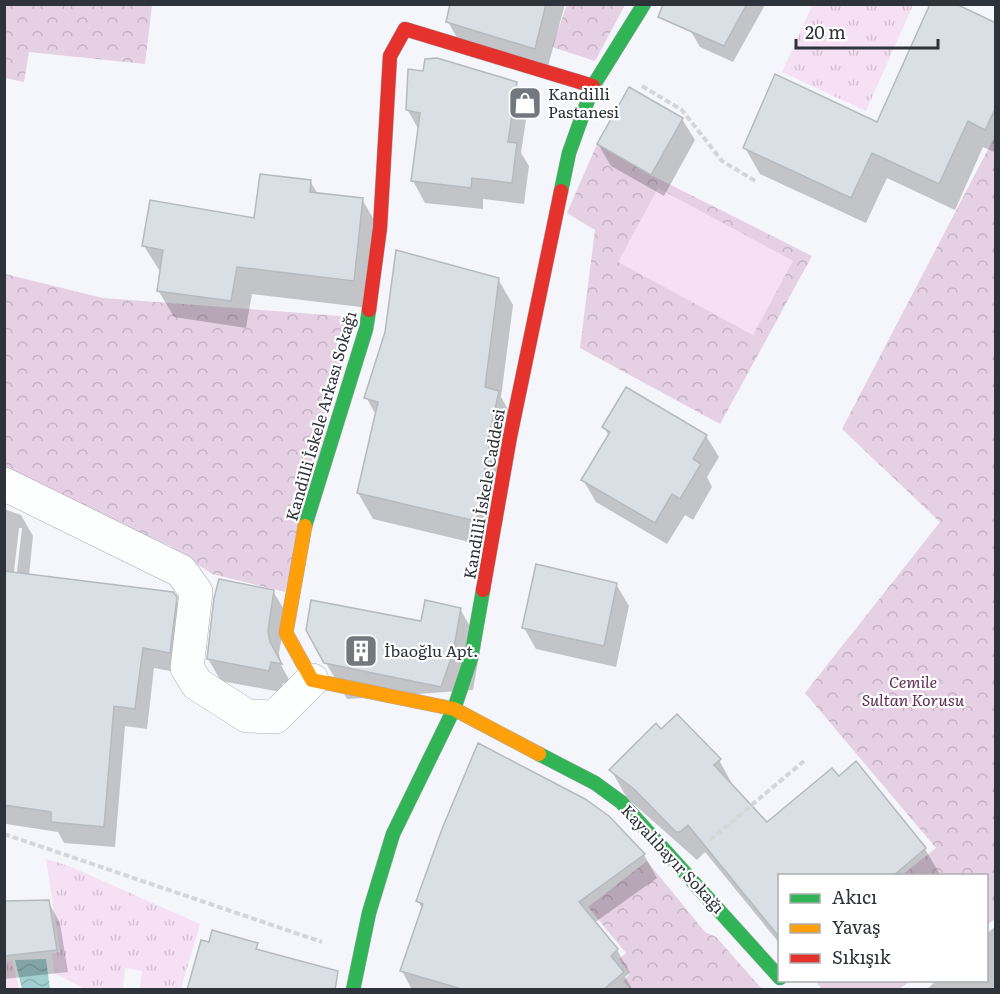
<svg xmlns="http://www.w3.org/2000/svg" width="1000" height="994" font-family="Literata,serif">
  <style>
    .grass { fill: url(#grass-tufts) }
    .forest { fill: url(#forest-crowns) }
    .park { fill: #f6e0f4 }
    .water { fill: url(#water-waves) }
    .shadow { fill: #0003; fill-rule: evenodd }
    .building { fill: #dadfe5; stroke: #b5babe; stroke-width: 1.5 }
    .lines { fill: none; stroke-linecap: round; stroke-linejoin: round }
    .street-casing { stroke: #aaacb2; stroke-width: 34 }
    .fast-casing { stroke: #aaacb2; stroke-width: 15 }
    .slow-casing { stroke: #aaacb2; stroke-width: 15 }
    .jam-casing { stroke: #aaacb2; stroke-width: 15 }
    .path { stroke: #d4d6d7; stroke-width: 4; stroke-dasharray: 6 3; stroke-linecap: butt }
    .street { stroke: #fdfefe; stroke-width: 33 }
    .fast { stroke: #30b455; stroke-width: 14 }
    .slow { stroke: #ff9f0a; stroke-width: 14 }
    .jam { stroke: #e5322d; stroke-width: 14 }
    .labels { text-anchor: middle; stroke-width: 4.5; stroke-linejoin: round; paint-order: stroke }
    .poi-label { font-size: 16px; fill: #2e323a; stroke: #fff; text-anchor: start }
    .street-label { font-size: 16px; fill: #2e323a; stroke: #fff }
    .park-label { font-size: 16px; font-style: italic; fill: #5f2c57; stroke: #fff }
  </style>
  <defs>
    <pattern id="grass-tufts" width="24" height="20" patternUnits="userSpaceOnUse" patternTransform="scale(1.5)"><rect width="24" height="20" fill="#f6e0f4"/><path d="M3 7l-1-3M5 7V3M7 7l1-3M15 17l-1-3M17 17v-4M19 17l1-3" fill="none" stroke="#d3c1d2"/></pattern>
    <pattern id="forest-crowns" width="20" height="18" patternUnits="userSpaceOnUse" patternTransform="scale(1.5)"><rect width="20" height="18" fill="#e5d0e4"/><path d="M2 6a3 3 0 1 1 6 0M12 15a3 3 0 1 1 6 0" fill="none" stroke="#c5b3c4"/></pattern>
    <pattern id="water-waves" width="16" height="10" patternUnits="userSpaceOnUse" patternTransform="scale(1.5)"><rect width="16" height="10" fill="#a2cfd0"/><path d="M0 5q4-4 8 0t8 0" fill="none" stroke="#8cb2b3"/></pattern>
  </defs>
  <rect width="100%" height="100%" fill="#f4f6fb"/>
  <g class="grass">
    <path d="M809 5H913L866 111 782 72 812 6Z"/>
    <path d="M46 859 69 866 200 924 181 989H140L142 971 125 968 123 989H85L54 973 52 953 60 952Z"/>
    <path d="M12 960 19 989H5V962Z"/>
  </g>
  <g class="forest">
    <path d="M5 4 152 5 145 64 29 52 24 82 5 78Z"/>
    <path d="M567 5H625L595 61 552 47Z"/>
    <path d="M995 136 996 918 987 925 986 876 902 875 936 848 805 693 940 522 842 429Z"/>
    <path d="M597 144 651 175 812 256 720 424 580 348 595 230 567 213Z"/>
    <path d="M5 274 103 298 354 317 285 592 212 574 170 546 5 473Z"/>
    <path d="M647 861 705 932 716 937 762 989H630L623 981 630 974 619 959 626 953 588 907Z"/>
    <path d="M815 981H911L899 989H822Z"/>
  </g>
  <path class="park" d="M658 188 793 261 753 335 618 262Z"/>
  <path class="water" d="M46 959 50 989H22L15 960Z"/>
  <g class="shadow">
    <path d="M452 4H565L547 70 460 43 448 22Z"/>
    <path d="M702 4 765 5 733 62 700 47 690 30Z"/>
    <path d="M996 24V153L983 147 955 210 887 178 866 223 760 174 745 148 877 124Z"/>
    <path d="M424 73 516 84 528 106 521 153 529 166 524 204 483 199V209L425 203 413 181 419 130 407 109Z"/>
    <path d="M682 119 695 140 664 196 611 166 598 144Z"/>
    <path d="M310 181 318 194 362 199 378 227 369 308 252 294 246 328 174 317 158 290 161 273 144 246 256 220Z"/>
    <path d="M498 279 513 305 501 397 513 418 490 547 373 519 358 493 376 415 366 397Z"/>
    <path d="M604 427 706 436 719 457 707 477 712 487 693 520 685 515 667 544 596 502 583 480 609 436Z"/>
    <path d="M4 509 21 515 33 536 29 576 175 598 188 619 181 673 154 668 147 729 125 726 115 847 64 843 58 832 6 824 4 821ZM19 528H22L16 580H13Z"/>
    <path d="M616 584 629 606 616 667 536 649 524 628Z"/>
    <path d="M273 591 286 613 279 653 281 665 292 685 283 683 281 692 221 681 208 659Z"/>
    <path d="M460 609 481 645 473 690 347 699 326 663Z"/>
    <path d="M661 731 719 760 735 789 767 824 839 778 856 764 925 849 941 876H780V944L705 852 697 860 627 798 611 770Z"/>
    <path d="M608 817 644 855 657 878 594 923 617 950 630 973 625 977 633 990H412L402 971 423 910 418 901Z"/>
    <path d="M48 901 60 923 68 972 4 979V903Z"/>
    <path d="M996 926V990H926L937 980H986V934Z"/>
  </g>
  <g class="building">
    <path d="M450 4H546L535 49 446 22Z"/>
    <path d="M663 4H747L724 46 658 17Z"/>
    <path d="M930 4H956L996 23V107L985 130 968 121 939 184 872 153 851 198 743 148 775 74 877 122Z"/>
    <path d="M437 58 517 82 508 142 517 143 512 183 472 178 471 188 411 181 420 113 406 110 408 69 423 71 425 59Z"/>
    <path d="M629 87 683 118 651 175 597 144Z"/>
    <path d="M260 174 311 180 310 192 363 198 354 281 237 267 231 301 157 291 163 250 142 246 150 200 254 218Z"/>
    <path d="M396 250 499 278 485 387 499 391 488 440H490L476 521 357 493 378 402 364 398 385 332Z"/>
    <path d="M626 387 707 435 693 459 701 464 680 499 672 494 655 523 581 480 610 432 602 427Z"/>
    <path d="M536 564 617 583 604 646 522 628Z"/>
    <path d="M4 571 173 592 177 597 170 653 143 648 135 709 114 706 104 827 51 822V812L4 805Z"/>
    <path d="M219 579 274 590 268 631 270 642 282 664 271 662 269 671 207 659 214 598Z"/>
    <path d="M311 600 421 621 425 600 461 608 453 653 441 687 324 663 306 630Z"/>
    <path d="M677 714 721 759 714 765 767 822 832 768 839 776 856 761 926 848 893 876H780V938L688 825 680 832H676L634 789 609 770 656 723 661 729Z"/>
    <path d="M478 743 585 799 609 816 645 854 579 902 618 949 611 956 624 972 603 990H465L400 971 423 904 416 901 442 829Z"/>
    <path d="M49 900 57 950 4 956V901Z"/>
    <path d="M212 930 258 943 256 949 338 971 335 990H187L201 940 209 942Z"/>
  </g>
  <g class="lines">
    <g class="street-casing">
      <path id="street" d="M4 484 181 571 196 592 187 668 197 684 247 716 275 717 312 680"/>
    </g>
    <g class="fast-casing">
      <g id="fast">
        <path d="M561 191 569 153 593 86 644 4"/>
        <path d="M305 526 366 329 369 310"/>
        <path d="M539 754 595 783 621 802 780 978"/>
        <path d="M353 990 369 913 393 834 454 709 471 658 483 590"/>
      </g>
    </g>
    <g class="slow-casing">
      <path id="slow" d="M305 526 286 633 312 680 454 709 539 754"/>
    </g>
    <g class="jam-casing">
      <g id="jam">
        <path d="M369 310 380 228 390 56 405 29 593 86"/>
        <path d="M483 590 510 437 561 191"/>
      </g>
    </g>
    <g class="path">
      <path d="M642 86 682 110 722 161 757 182"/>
      <path d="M4 834 322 942"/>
      <path d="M710 840 804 761"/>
    </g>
    <use href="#street" class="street"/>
    <use href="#fast" class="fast"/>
    <use href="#slow" class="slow"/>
    <use href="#jam" class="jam"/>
  </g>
  <defs>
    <g id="shop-square" transform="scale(1.725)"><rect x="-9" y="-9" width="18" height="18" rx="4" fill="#73777e" stroke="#fff"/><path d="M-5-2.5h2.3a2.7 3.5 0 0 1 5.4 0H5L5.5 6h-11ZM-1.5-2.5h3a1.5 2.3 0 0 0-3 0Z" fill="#fff"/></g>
    <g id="building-square" transform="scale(1.725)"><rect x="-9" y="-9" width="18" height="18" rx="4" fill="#73777e" stroke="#fff"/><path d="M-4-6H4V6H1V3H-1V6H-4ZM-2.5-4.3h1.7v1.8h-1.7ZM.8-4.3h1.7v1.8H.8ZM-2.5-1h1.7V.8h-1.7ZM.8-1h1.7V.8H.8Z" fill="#fff"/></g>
  </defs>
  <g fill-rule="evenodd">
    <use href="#shop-square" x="525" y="103"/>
    <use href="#building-square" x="361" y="651"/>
  </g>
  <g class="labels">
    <g class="poi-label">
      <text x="548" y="100">Kandilli<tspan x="548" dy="18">Pastanesi</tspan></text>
      <text x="384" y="657">İbaoğlu Apt.</text>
    </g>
    <g class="street-label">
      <text transform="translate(321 416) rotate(-74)" y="6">Kandilli İskele Arkası Sokağı</text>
      <text transform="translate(484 494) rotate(-80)" y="6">Kandilli İskele Caddesi</text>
      <text transform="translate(673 859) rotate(47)" y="6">Kayalıbayır Sokağı</text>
    </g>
    <g class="park-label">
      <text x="913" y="688">Cemile<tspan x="913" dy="18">Sultan Korusu</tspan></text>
    </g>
  </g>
  <rect width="1000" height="994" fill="none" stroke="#2e323a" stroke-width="12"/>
  <rect x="778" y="874" width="210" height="108" fill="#ffffff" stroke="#abadb0" stroke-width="1.5"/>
  <rect x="790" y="894" width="30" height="9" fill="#30b455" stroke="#abadb0" stroke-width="1.5"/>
  <text x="832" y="904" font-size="18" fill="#2e323a">Akıcı</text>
  <rect x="790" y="924" width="30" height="9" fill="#ff9f0a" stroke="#abadb0" stroke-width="1.5"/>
  <text x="832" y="934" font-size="18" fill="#2e323a">Yavaş</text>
  <rect x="790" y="954" width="30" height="9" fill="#e5322d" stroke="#abadb0" stroke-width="1.5"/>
  <text x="832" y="964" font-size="18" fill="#2e323a">Sıkışık</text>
  <path d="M796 39v9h142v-9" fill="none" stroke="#2e323a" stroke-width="3"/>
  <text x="805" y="39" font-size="18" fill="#2e323a" stroke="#ffffff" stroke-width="4.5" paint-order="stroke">20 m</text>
</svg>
